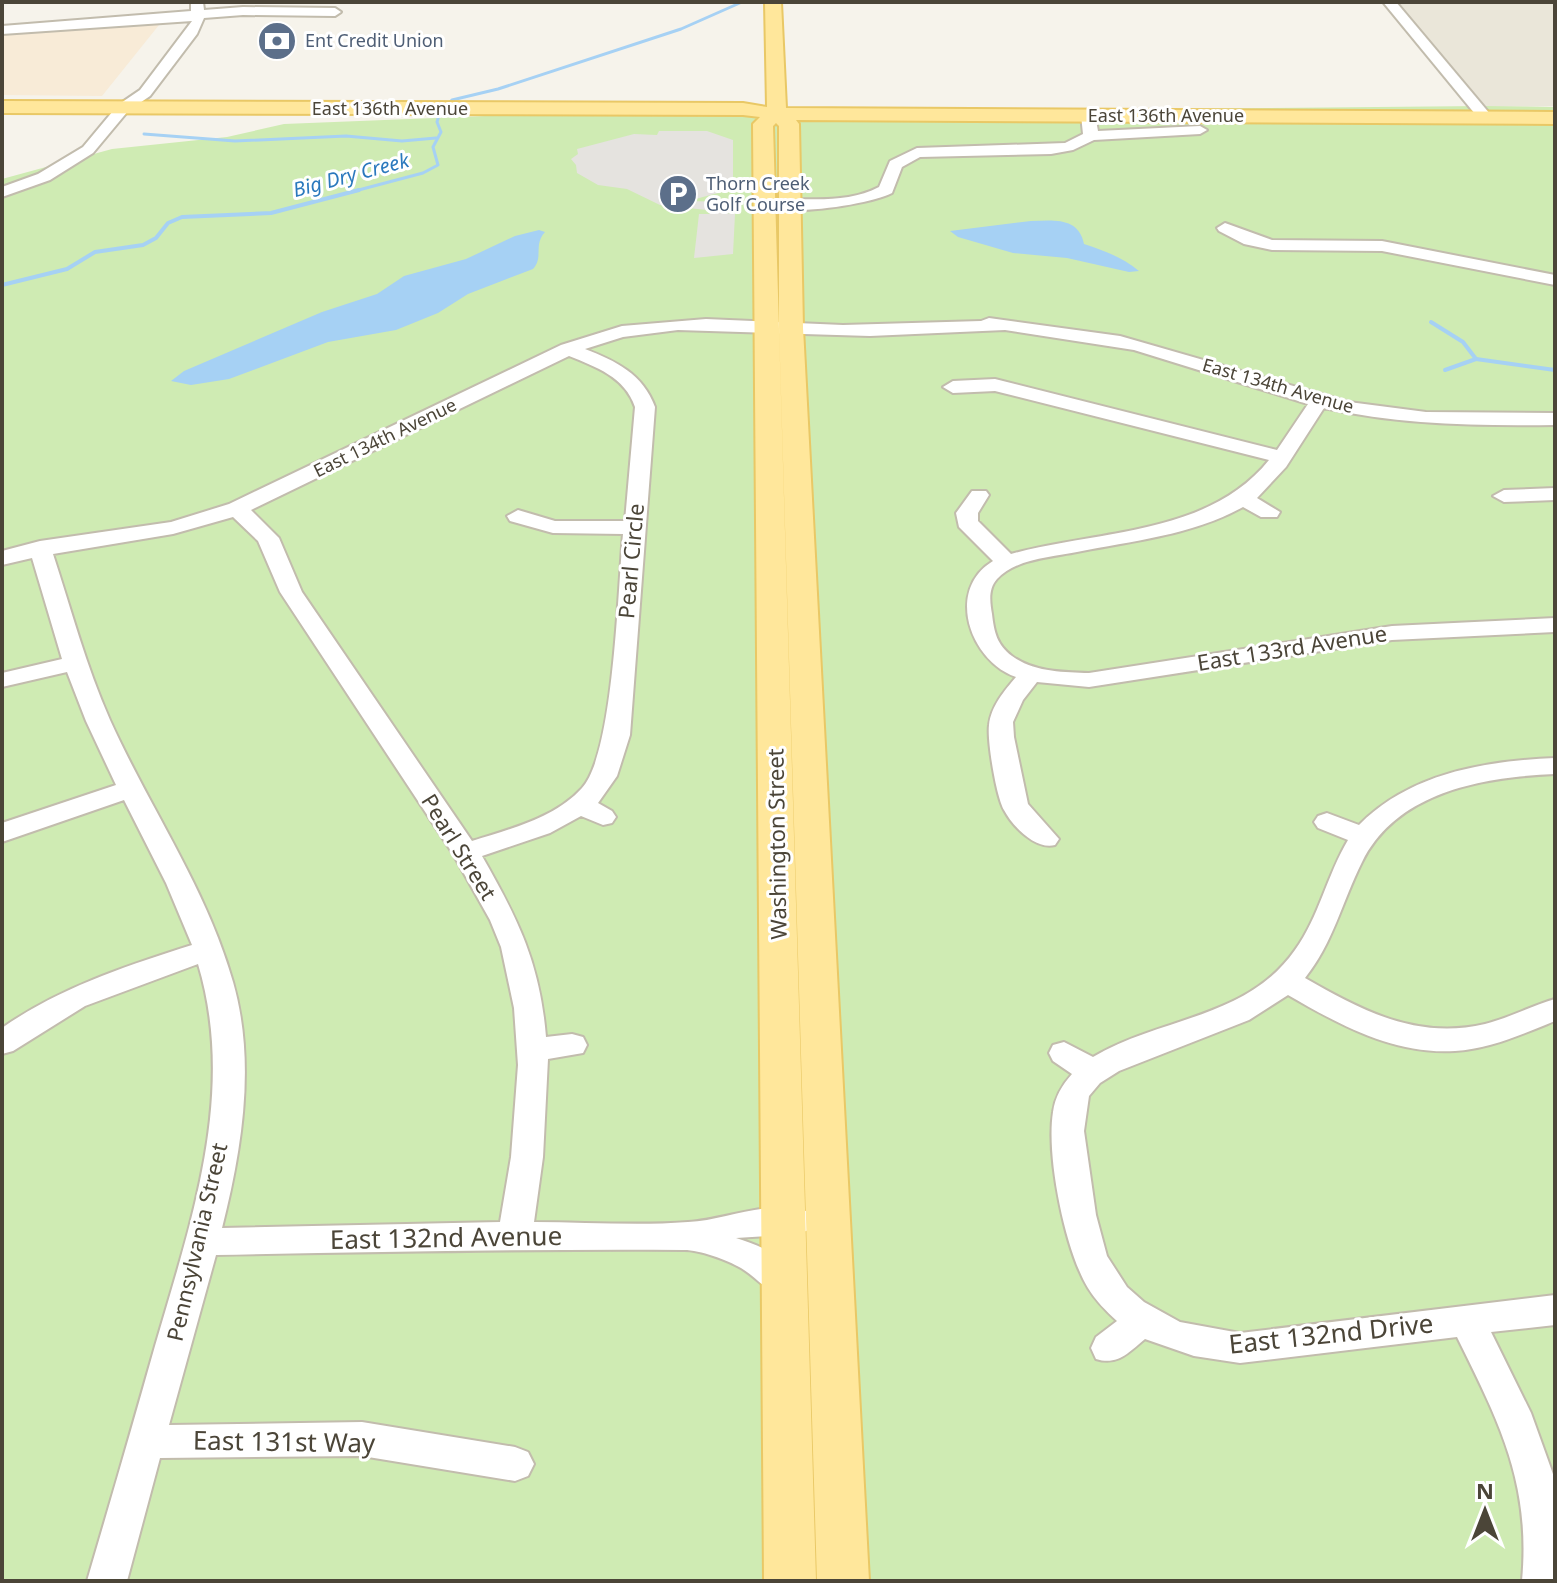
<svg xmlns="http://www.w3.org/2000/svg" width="1557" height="1583" font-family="'Noto Sans',sans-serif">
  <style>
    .residential { fill: #eae6d9 }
    .commercial { fill: #f8ebd7 }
    .green { fill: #cfebb3 }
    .parking { fill: #e5e3df }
    .water { fill: #a6d1f4 }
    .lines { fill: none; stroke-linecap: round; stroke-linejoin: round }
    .stream-far1 { stroke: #a6d1f4; stroke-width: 3 }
    .stream { stroke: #a6d1f4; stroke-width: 4 }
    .minor-casing { stroke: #c2bcad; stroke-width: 4 }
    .major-casing { stroke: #e9c866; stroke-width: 4 }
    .minor { fill: #fff; fill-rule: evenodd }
    .major { fill: #ffe79b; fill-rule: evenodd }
    .labels { text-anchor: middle; stroke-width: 6; stroke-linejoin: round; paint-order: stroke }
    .far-service-label { font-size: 18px; fill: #4e5e75; stroke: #fff; text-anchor: start }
    .far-street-label { font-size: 18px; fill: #4b4538; stroke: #fff }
    .far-water-label { font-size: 20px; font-style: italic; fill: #2b79bd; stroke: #fff }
    .street-label { font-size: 22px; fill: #4b4538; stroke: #fff }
    .near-street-label { font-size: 26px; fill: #4b4538; stroke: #fff }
  </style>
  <rect width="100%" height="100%" fill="#f6f3eb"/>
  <path class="residential" d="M1390 2H1555V106L1476 107Z"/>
  <path class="commercial" d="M163 20 102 96 2 95V33Z"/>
  <path class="green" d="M1483 106 1555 107V1581H2V179L112 149 227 137 284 124 510 115Z"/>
  <path class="parking" d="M659 131H707L733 140V182L724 187 729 190 688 201 727 202 724 213 735 214 733 254 694 258 699 214H710L707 210 660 205 627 189 598 185 577 173 576 165 571 159 578 154 577 149 634 134 657 135Z"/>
  <g class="water">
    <path d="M1031 221C1054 220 1079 217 1084 244 1105 251 1122 257 1139 271L1129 272 1067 258 1013 253 958 237 950 231Z"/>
    <path d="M539 230 545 232C533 245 544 257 533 269L468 294 438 313 396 330 328 342 229 379 191 385 171 381 184 371 322 312 377 294 404 276 466 259 515 236Z"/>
  </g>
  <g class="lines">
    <g class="stream-far1">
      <path d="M144 134 235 141 346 136 402 141 436 138"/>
      <path d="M351 192 423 173 438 165 433 147 441 132 437 122 440 112 452 100 498 89 681 29 742 2"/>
    </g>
    <g class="stream">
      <path d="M2 285 67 269 95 252 143 245 156 238 168 223 182 217 271 213 359 190"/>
      <path d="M1431 322 1463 342 1476 359 1445 370"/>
      <path d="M1476 359 1555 370"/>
    </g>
    <g class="minor-casing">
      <g id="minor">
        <path d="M191 2H203L204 10 243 7 335 8 341 12 335 16 243 15 204 18 197 34 150 96 128 111 93 153 50 180 2 197V187L38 174 83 147 118 105 140 90 192 21 2 34V26L191 11Z"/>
        <path d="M1383 2H1396L1490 114V120H1480Z"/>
        <path d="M1088 111 1095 115 1098 131 1200 126 1207 130 1200 134 1094 140 1073 150 1051 154 920 157 902 167 892 193C870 205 775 219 757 203L765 198C802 198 845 205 879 187L890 161 917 148 1065 143 1083 134 1081 115Z"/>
        <path d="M1225 223 1272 240 1382 241 1555 275V285L1382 251 1272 250 1244 244 1219 231 1217 228Z"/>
        <path d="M989 318 1120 336 1349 402 1426 412 1555 413V425C1477 426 1401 425 1324 408L1286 467 1257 498 1280 512 1277 517H1261L1243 507C1193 535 1132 541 1077 552 1052 557 1015 559 997 579 988 589 990 602 992 614 994 632 997 645 1012 656 1034 672 1063 672 1089 673L1392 626 1555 618V632L1392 640 1089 687 1037 682 1023 700 1013 722 1014 737 1028 804 1059 839 1055 845C1036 850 1013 827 1004 810 996 796 987 740 989 725 991 706 1005 690 1016 677 970 661 945 590 993 561L959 527 956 513 972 491H986L989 495 978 513V521L1011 554C1097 530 1208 536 1269 460L995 391 953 393 943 387 953 381 995 379 1277 450 1308 404 1134 350 1005 330 870 336 678 330 623 337 585 349C616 361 643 374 655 407L630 735 617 776 598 803 612 811 616 817 612 823 603 825 581 816 550 833 482 856C518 919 540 963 546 1037L572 1034 583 1037 587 1045 583 1053 548 1059 543 1157 534 1222C585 1222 637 1226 688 1222 728 1220 768 1198 809 1212L814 1221 809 1230 797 1234 736 1238C761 1246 791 1258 803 1283L798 1293C773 1302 761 1280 741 1268 727 1260 700 1250 684 1250 528 1249 372 1252 216 1255L169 1425 362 1422 515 1447 528 1452 534 1464 528 1476 515 1481 362 1456 160 1458 127 1581H87C110 1503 133 1424 155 1346 191 1222 237 1093 198 964L85 1006 13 1051 2 1054V1028C59 988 126 966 192 945L166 883 124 800 2 842V823L116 785 86 721 67 672 2 687V673L62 659 32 558 2 565V551L40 541 171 522 229 504 561 345 622 326 706 319 843 325 981 321ZM569 356C596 367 625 377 635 407L625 521H555L518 510 507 516 510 521 553 533 623 534C618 588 614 753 582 788 555 818 510 829 472 841L302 592 279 538 251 510ZM233 517 258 541 280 592 453 854 490 920 501 947 514 1008 518 1065 511 1157 500 1222 222 1228C242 1149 256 1062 233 982 206 887 149 807 110 720 86 666 71 609 53 554L173 534Z"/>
        <path d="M1555 488V500L1504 502 1493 496 1504 490Z"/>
        <path d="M1555 758V774C1484 777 1397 791 1362 862 1342 902 1333 943 1305 978 1362 1011 1418 1040 1485 1024 1509 1018 1531 1006 1555 999V1021C1523 1034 1489 1049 1455 1051 1394 1055 1338 1024 1288 995L1249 1020 1119 1071 1100 1083 1089 1096 1084 1131 1096 1215 1107 1256 1127 1287 1144 1302 1180 1322 1240 1333 1555 1295V1325L1491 1332 1531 1413 1554 1477 1555 1581H1522C1531 1483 1499 1422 1457 1337L1240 1363 1194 1356 1145 1339C1129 1352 1118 1366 1096 1359L1091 1348 1096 1337 1117 1321C1106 1311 1096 1301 1088 1288 1065 1250 1046 1156 1053 1112 1055 1097 1062 1085 1072 1074L1053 1061 1049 1053 1053 1045 1064 1042 1093 1057C1160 1017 1247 1019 1295 950 1319 917 1327 875 1348 840L1318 828 1314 822 1318 816 1327 813 1359 825C1410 773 1485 761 1555 758Z"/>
      </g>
    </g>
    <g class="major-casing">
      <path id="major" d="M765 2H781L786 108 1555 112V124L796 120 799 124 803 328 869 1581H817L779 328V126L776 123 773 126 816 1581H764L753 124 760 117 743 115 2 113V101L743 103 767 107Z"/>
    </g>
    <use href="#minor" class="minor"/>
    <use href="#major" class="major"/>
  </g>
  <defs>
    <g id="bank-disc" transform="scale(2)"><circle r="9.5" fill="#5c6f8a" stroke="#fff"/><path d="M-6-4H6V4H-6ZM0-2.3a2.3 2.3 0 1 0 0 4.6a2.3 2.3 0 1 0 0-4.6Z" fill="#fff"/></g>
    <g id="parking-disc" transform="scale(2)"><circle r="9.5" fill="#5c6f8a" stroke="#fff"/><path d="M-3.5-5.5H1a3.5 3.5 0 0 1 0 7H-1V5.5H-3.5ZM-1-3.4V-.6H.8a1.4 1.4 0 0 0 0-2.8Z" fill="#fff"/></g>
  </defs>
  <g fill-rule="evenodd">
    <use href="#bank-disc" x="277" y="41"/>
    <use href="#parking-disc" x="678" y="194"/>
  </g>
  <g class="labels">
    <g class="far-service-label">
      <text x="305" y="47">Ent Credit Union</text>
      <text x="706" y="190">Thorn Creek<tspan x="706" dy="21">Golf Course</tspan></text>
    </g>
    <g class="far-street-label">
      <text x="390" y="115">East 136th Avenue</text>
      <text x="1166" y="122">East 136th Avenue</text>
      <text transform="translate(1278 386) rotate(16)" y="6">East 134th Avenue</text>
      <text transform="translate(385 438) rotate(-26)" y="6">East 134th Avenue</text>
    </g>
    <g class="far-water-label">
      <text transform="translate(351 175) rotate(-15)" y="7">Big Dry Creek</text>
    </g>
    <g class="street-label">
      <text transform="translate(631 561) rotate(-85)" y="8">Pearl Circle</text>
      <text transform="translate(1292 648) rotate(-9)" y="8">East 133rd Avenue</text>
      <text transform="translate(777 844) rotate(-91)" y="8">Washington Street</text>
      <text transform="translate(459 847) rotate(58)" y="8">Pearl Street</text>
      <text transform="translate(197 1242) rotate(-77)" y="8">Pennsylvania Street</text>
    </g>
    <g class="near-street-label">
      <text transform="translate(446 1238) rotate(-1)" y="9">East 132nd Avenue</text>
      <text transform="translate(1331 1334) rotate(-6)" y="9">East 132nd Drive</text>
      <text transform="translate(284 1442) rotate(1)" y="9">East 131st Way</text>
    </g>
  </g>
  <rect width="1557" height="1583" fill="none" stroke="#4b4538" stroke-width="8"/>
  <g transform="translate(1485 1511)" stroke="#ffffff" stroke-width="6" paint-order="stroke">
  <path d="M0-6L14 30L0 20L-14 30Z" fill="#4b4538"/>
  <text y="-12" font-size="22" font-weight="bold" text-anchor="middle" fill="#4b4538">N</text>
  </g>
</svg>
